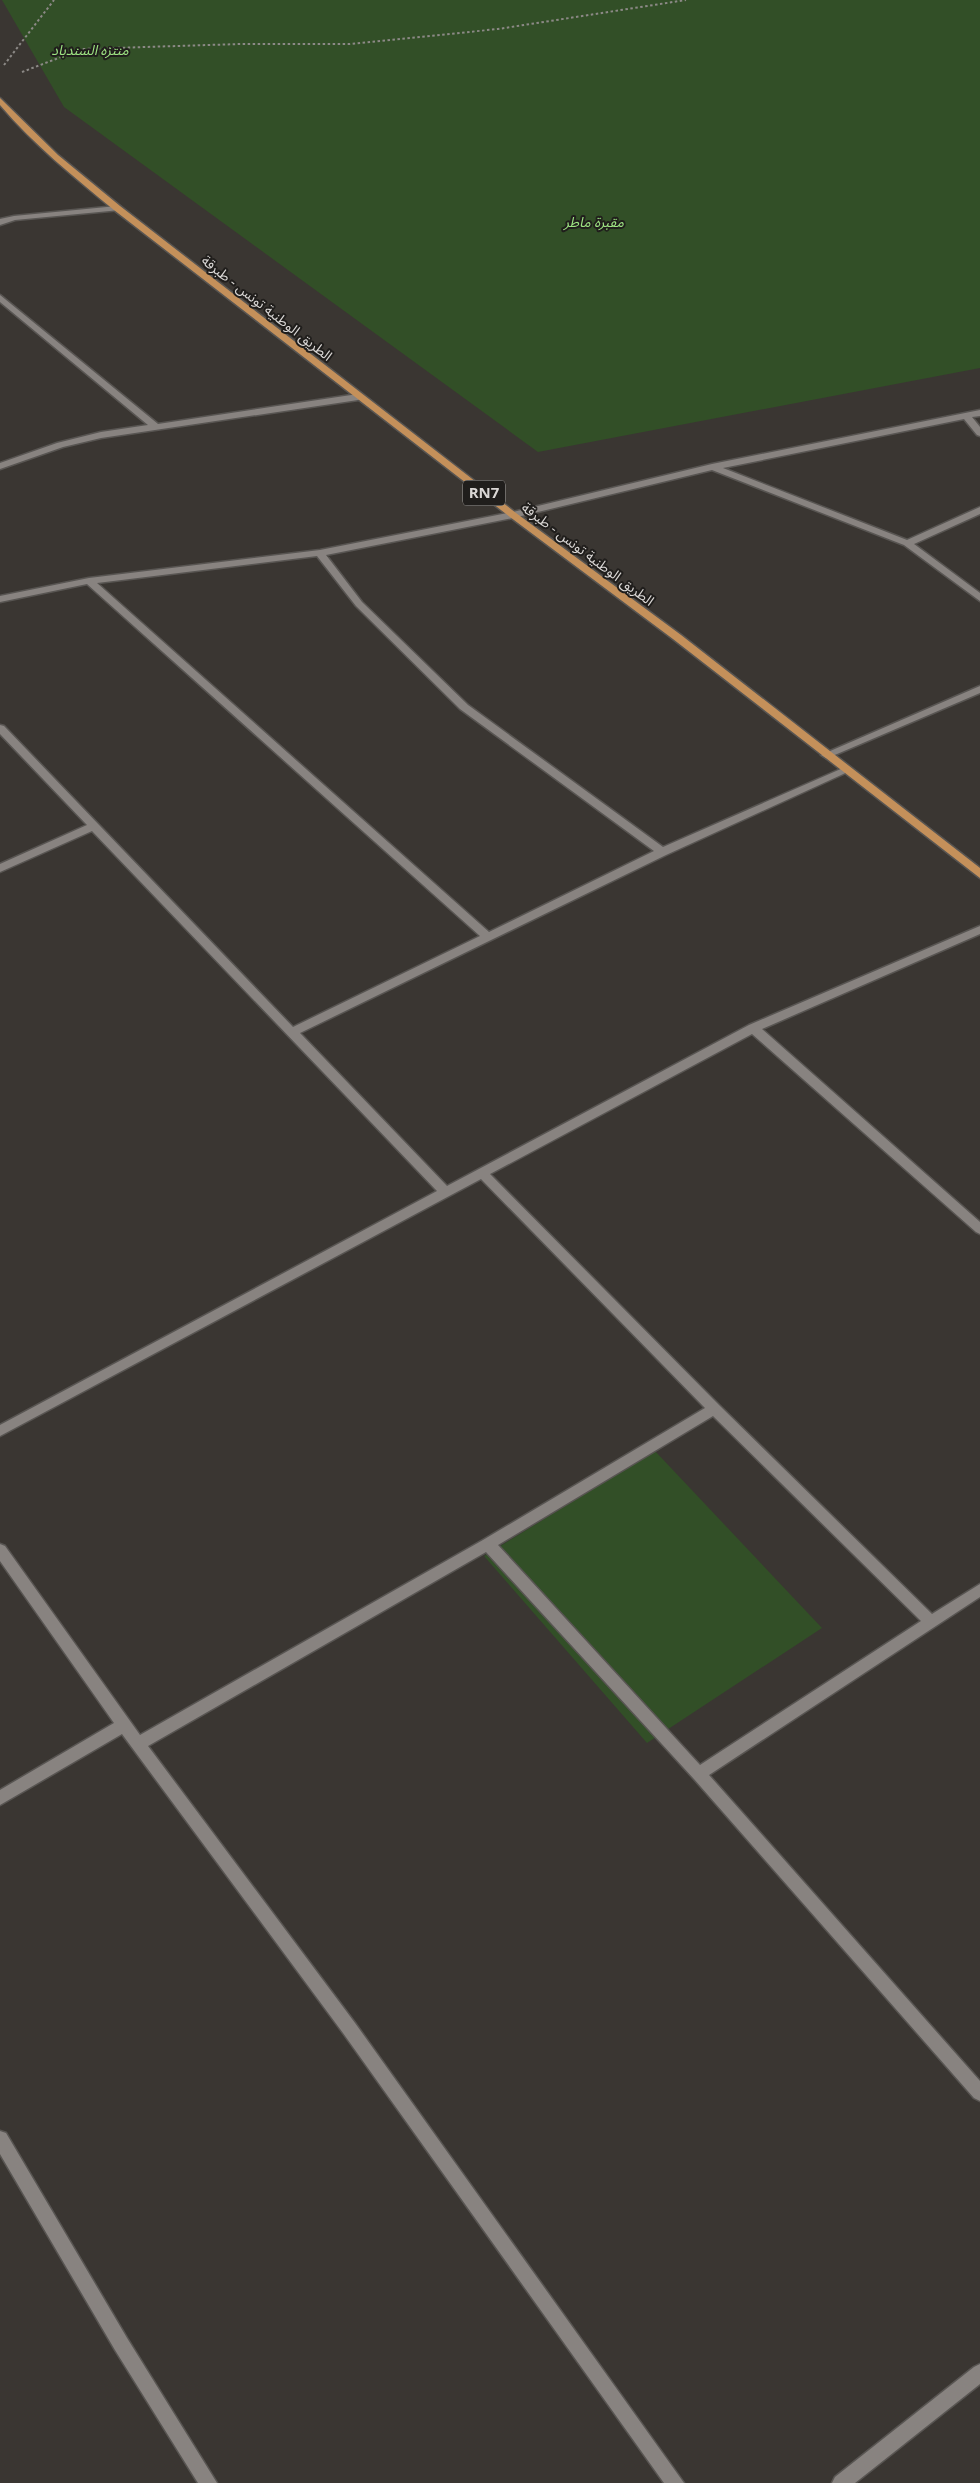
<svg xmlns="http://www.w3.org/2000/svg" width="980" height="2483" font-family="Georgia,'Noto Sans Arabic',serif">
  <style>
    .green { fill: #324f27 }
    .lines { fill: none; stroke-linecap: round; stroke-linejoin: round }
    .minor-casing { stroke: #585552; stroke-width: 3 }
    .primary-casing { stroke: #585552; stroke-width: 3 }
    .path { stroke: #8c8986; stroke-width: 2; stroke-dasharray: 2.5 2.5; stroke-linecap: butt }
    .minor { fill: #888380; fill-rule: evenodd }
    .primary { fill: #c4905a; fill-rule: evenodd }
    .labels { text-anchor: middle; stroke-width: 4; stroke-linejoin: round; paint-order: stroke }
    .far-park-label { font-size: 14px; font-style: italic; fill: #9ee483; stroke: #201e1c }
    .far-street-label { font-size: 14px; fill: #dad7d5; stroke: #201e1c }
    .shield { fill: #201e1c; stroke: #a2a09e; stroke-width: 1 }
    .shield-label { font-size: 15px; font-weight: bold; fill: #dad7d5 }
  </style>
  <rect width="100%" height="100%" fill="#3a3632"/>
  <g class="green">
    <path d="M2 0H980V368L538 452 64 107Z"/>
    <path d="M655 1451 822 1628 647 1743 484 1556Z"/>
  </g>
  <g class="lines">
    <g class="minor-casing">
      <g id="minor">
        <path d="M117 206H120V210L15 220 0 225V219L14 216Z"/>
        <path d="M0 295 158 424 358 394 363 397 358 400 101 438 63 447 0 469V463L57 443 101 432 148 425 0 302Z"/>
        <path d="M980 410V416L972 417 980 427V436L977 435 964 419 723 468 907 540 980 507V514L914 544 980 593V601L904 545 712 470 513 518 326 555 362 602 468 705 663 847 843 768 847 767 852 770 666 855 300 1033 447 1186 749 1025 980 926V934L762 1029 980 1222V1234L976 1232 752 1034 490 1174 719 1405 932 1614 980 1584V1597L709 1775 980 2081V2101L974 2098 694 1779 486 1552 148 1746 355 2023 684 2483H664L343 2033 122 1734 0 1805V1790L114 1723 0 1561V1544L5 1546 140 1735 483 1540 705 1408 481 1179 0 1436V1425L437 1191 92 831 0 872V864L87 825 0 734V725L4 726 293 1027 480 936 87 584 0 602V596L89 578 320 550 513 512 712 464ZM317 556 356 606 460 709 654 851 489 932 97 583ZM713 1416 921 1621 700 1765 498 1545Z"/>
        <path d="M980 686V693L830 757 826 758 821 755Z"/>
        <path d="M0 2131 6 2133 127 2338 217 2483H198L115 2350 0 2154Z"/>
        <path d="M980 2364V2384L855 2483H832L835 2477 974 2367Z"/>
      </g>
    </g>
    <g class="primary-casing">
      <path id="primary" d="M0 98 58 155 120 206 516 513 681 635 980 868V878L673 639 510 517 114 210C74 177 34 145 0 105Z"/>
    </g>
    <g class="path">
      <path d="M4 65 54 0"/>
      <path d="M22 72 82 49 240 44H350L498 29 686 0"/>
    </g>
    <use href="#minor" class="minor"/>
    <use href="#primary" class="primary"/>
  </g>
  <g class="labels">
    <g class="far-park-label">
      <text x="90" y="55">منتزه السندباد</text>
      <text x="594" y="227">مقبرة ماطر</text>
    </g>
    <g class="far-street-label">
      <text transform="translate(267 308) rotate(38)" y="5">الطريق الوطنية تونس - طبرقة</text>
      <text transform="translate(588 554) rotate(37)" y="5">الطريق الوطنية تونس - طبرقة</text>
    </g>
    <rect class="shield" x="463" y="480.5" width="42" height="25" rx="4"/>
    <g class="shield-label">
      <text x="484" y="498">RN7</text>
    </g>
  </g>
</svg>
